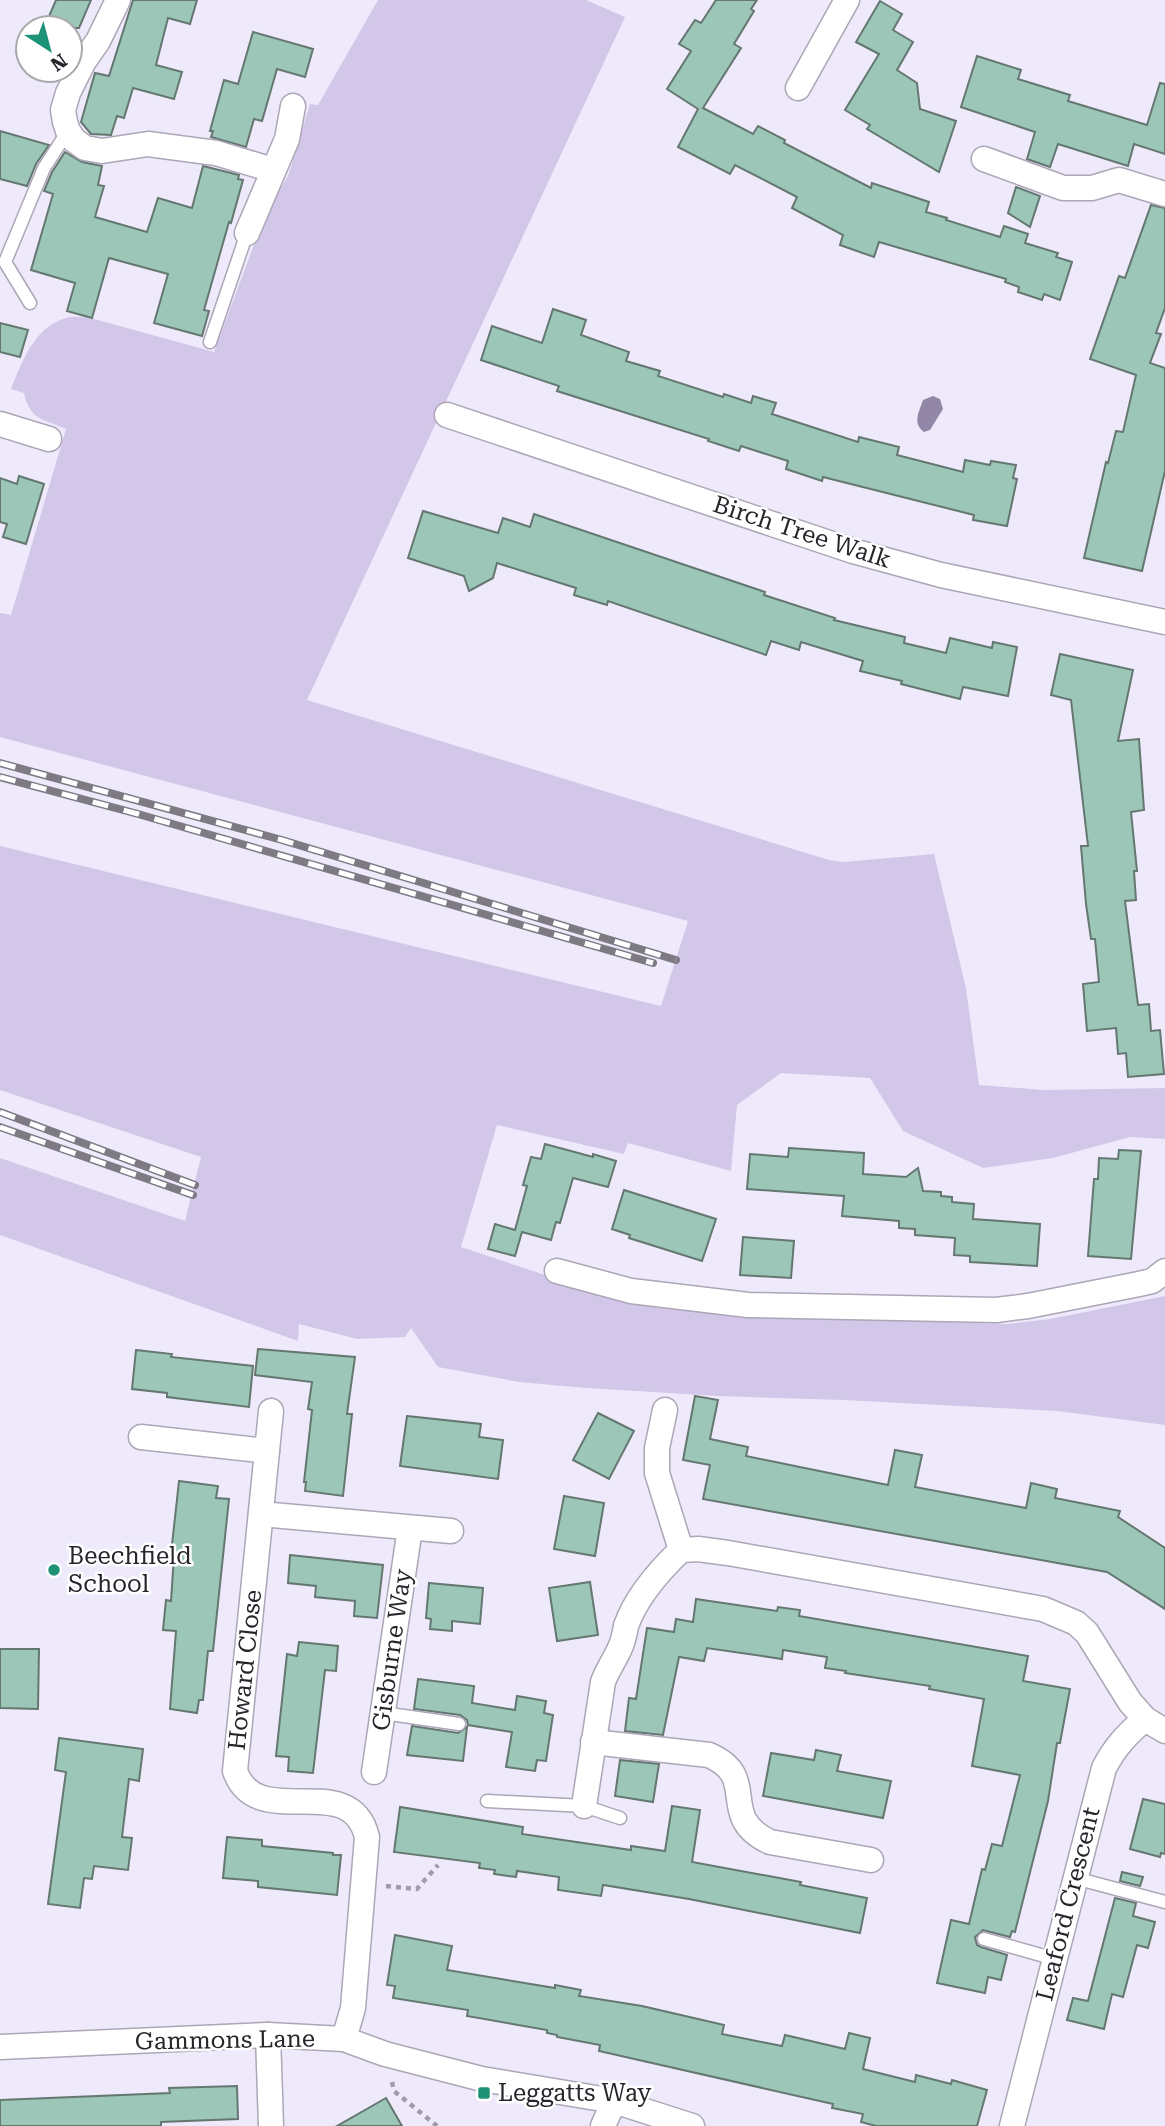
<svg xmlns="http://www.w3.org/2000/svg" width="1165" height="2126" font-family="'Roboto Serif',serif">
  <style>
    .green { fill: #d2c7e8 }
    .water { fill: #9387a8 }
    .building { fill: #9cc7b8; stroke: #647770; stroke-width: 2 }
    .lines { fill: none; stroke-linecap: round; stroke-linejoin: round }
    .lane-casing { stroke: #aca6b6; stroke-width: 15 }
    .street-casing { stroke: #aca6b6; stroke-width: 27 }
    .path { stroke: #9f9ba8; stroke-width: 4.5; stroke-dasharray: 5 5; stroke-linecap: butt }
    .lane { stroke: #fff; stroke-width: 12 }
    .street { stroke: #fff; stroke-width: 24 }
    .rail-casing { stroke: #7d7a84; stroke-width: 8 }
    .rail { stroke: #fff; stroke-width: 5; stroke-dasharray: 16; stroke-linecap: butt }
    .poi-dot { fill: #1d9276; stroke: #fff; stroke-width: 2.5 }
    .labels { text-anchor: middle; stroke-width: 5; stroke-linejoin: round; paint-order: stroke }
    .street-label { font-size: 24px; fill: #27252b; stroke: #fff }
    .poi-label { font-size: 24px; fill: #27252b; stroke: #fff; text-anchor: start }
  </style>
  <rect width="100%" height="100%" fill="#efeafb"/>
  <path class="green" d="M378 0H586L625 17 307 700 829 860 843 862 934 854 966 988 979 1085 1044 1090 1165 1088V1139L1130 1137 1053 1158 983 1168 903 1131 870 1078 781 1073 737 1105 731 1171 628 1143 624 1154 497 1125 461 1247 617 1299 664 1308 726 1315 1007 1324 1050 1319 1165 1296V1425L1057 1411 843 1400 718 1396 586 1388 519 1382 438 1367 411 1328 405 1337 357 1339 299 1324 298 1341 0 1235V1158L185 1221 201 1157 0 1090V846L661 1006 688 921 0 737V613L11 615 66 429C44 419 30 421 24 393L11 389C22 362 34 327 66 318 76 315 88 318 98 320L214 352 261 226 273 200 288 176 310 104 318 105Z"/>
  <path class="water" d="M933 396 940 399 943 409 930 430 924 432C912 423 919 412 923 400Z"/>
  <g class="building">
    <path d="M56 0H91L79 28H44Z"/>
    <path d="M133 0H197L190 24 168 18 156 65 182 72 174 99 133 88 124 118 117 116 111 135 91 134 81 122 95 73 109 76Z"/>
    <path d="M716 0H757L751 9 754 11 734 44 741 48 703 108 753 134 758 126 785 140 784 143 871 188 872 183 929 202 926 212 947 218 946 220 1000 237 1004 226 1028 234 1025 243 1058 253 1056 257 1072 262 1060 300 1044 294 1042 300 1018 292 1019 287 1005 282 1006 279 879 242 874 257 840 245 843 235 792 208 797 197 735 165 730 174 678 147 698 109 667 89 691 51 679 44 695 20 701 23Z"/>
    <path d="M880 1 902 14 893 30 913 42 897 70 917 83 920 109 956 121 939 172 867 129 870 125 845 110 879 54 856 42Z"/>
    <path d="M253 32 313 49 305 77 277 69 262 121 254 119 246 147 211 137 213 131H210L224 80 238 84Z"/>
    <path d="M977 56 1021 70 1018 79 1070 95 1068 101 1147 125 1160 83 1165 84V154L1134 144 1128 166 1058 144 1050 167 1027 159 1035 132 961 107Z"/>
    <path d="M0 131 49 145 36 164 27 186 0 179Z"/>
    <path d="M65 152 82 162 102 166 98 185 104 186 95 217 147 232 158 198 192 208 203 166 239 175 238 179 243 180 231 223 229 222 204 310 209 311 202 336 154 323 168 274 109 258 92 318 67 311 75 283 31 270 53 194 44 191 52 172Z"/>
    <path d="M1016 187 1040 196 1030 227 1008 213Z"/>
    <path d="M1151 205 1165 208V308L1156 333 1161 334 1150 363 1165 368V471L1142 571 1084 558 1106 462 1108 463 1116 431 1123 432 1136 375 1090 359 1119 276 1125 278Z"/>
    <path d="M553 309 586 320 581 335 629 352 626 361 660 371 658 376 723 397 724 394 751 403 753 396 776 403 772 414 858 442 859 437 899 447 897 455 963 472 965 460 990 465 991 461 1016 465 1013 478 1017 479 1007 526 973 520 974 515 823 477 822 481 786 469 788 461 741 446 739 451 708 441 709 439 557 391 559 386 481 360 492 326 542 343Z"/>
    <path d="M0 323 28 330 20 357 0 352Z"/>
    <path d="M19 476 44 484 26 544 3 537 7 524 0 522V478L17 484Z"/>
    <path d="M423 511 498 533 503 518 530 527 534 514 765 592 764 595 835 618 834 620 905 637 904 643 946 653 950 638 992 648 993 642 1017 647 1008 696 963 687 960 699 901 684 902 681 860 671 863 661 801 642 799 650 771 641 766 655 608 601 607 605 574 595 576 588 497 563 493 578 469 591 464 576 408 558Z"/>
    <path d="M1060 654 1133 670 1118 741 1139 739 1144 810 1131 812 1137 871H1134L1136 900 1125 901 1138 1005 1149 1004 1151 1031 1160 1030 1164 1074 1128 1077 1126 1053 1118 1054 1116 1028 1087 1031 1083 984 1099 982 1095 939H1091L1086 904 1081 846H1088L1071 700 1051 695Z"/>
    <path d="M545 1144 593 1157V1154L616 1161 608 1187 573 1178 560 1223 556 1222 551 1240 522 1232 515 1256 488 1249 495 1224 515 1230 527 1186 523 1185 531 1157 541 1159Z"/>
    <path d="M789 1148 864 1153 863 1174 906 1177 918 1168 923 1191 941 1192V1196L952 1197V1202L974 1204 973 1219 1040 1224 1037 1266 970 1262V1256L954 1255 955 1238 915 1235V1229L899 1228V1221L842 1216 844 1196 747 1189 750 1154 788 1157Z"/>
    <path d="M1119 1150 1141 1151 1131 1259 1088 1256 1094 1179H1098L1099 1158 1118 1159Z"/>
    <path d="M624 1190 716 1219 702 1261 629 1238 630 1235 612 1229Z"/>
    <path d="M743 1237 794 1241 791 1278 740 1275Z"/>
    <path d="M258 1349 355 1357 347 1414H352L343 1496 305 1491 306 1482H304L312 1410 308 1409 312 1382 255 1375Z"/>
    <path d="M136 1350 172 1354 171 1357 253 1366 249 1407 167 1397V1393L132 1389Z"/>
    <path d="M695 1396 718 1400 710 1439 748 1447 746 1456 888 1485 895 1450 922 1455 915 1487 1026 1508 1031 1483 1057 1489 1055 1498 1120 1511 1118 1517 1165 1548V1609L1107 1572 703 1499 710 1465 683 1460Z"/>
    <path d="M598 1413 634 1431 609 1479 573 1460Z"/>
    <path d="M407 1416 481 1424 479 1437 503 1440 498 1479 400 1466Z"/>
    <path d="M179 1481 218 1486 216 1498 229 1499 213 1651H208L203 1700H199L197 1713 170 1709 176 1631 163 1630 166 1600 171 1601 174 1556 171 1554Z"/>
    <path d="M564 1496 604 1503 595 1556 554 1549Z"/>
    <path d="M290 1555 383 1565 377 1618 354 1616 355 1601 315 1597 316 1586 288 1583Z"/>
    <path d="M590 1582 598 1635 557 1641 549 1588Z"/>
    <path d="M429 1583 483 1588 480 1624 452 1621V1631L430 1629 431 1619 426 1618Z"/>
    <path d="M696 1599 777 1611 778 1607 800 1610 799 1616 1028 1656 1023 1681 1070 1689 1060 1743H1057L1048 1801 1015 1932 1012 1931 1010 1937 983 1930 975 1937 977 1945 981 1947 1007 1955 1001 1980 988 1977 985 1993 937 1983 951 1920 969 1924 982 1869 985 1870 992 1844 1002 1846 1020 1775 972 1766 984 1699 929 1689 930 1686 845 1673 846 1671 825 1668 827 1657 783 1650 782 1659 707 1648 704 1661 679 1657 663 1735 625 1731 629 1698 636 1699 647 1628 674 1632 676 1619 693 1622Z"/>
    <path d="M299 1642 338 1646 336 1671 325 1670 313 1773 288 1771 289 1757 276 1756 287 1654 297 1656Z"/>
    <path d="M0 1649H39L38 1709 0 1708Z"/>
    <path d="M418 1679 474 1686 472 1703 515 1710 517 1696 546 1701 544 1713 553 1715 546 1761 537 1760 535 1771 506 1767 512 1732 468 1725 467 1720 460 1715 414 1709Z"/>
    <path d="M412 1726 458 1733 467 1727 463 1761 407 1755Z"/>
    <path d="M59 1738 143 1749 139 1781 129 1779 122 1837 132 1838 128 1870 94 1866 92 1879 84 1878 80 1908 48 1904 66 1772 55 1770Z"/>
    <path d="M816 1750 841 1755 837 1771 891 1781 883 1818 763 1796 771 1753 814 1760Z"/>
    <path d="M620 1760 659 1764 653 1802 615 1796Z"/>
    <path d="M1143 1799 1165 1804V1854L1161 1853 1160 1857 1130 1849Z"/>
    <path d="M672 1806 700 1810 692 1862 801 1882 800 1885 867 1898 860 1933 689 1899 603 1885 601 1896 558 1890 559 1877 517 1871 516 1877 494 1874 495 1870 479 1868 480 1863 394 1852 400 1807 523 1827 522 1834 631 1850V1846L665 1851Z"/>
    <path d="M227 1837 262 1840V1846L333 1853V1855H341L337 1895 258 1887V1881L223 1878Z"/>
    <path d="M1122 1872 1143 1877 1140 1886 1120 1881Z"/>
    <path d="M1115 1898 1136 1903 1133 1916 1155 1922 1148 1948 1137 1945 1123 1997 1112 1994 1104 2029 1067 2020 1073 1998 1088 2001Z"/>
    <path d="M395 1935 452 1946 447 1970 555 1988V1985L581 1990 579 1996 642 2006 724 2025 722 2034 782 2046 785 2035 845 2049 849 2033 870 2038 863 2069 915 2082 916 2075 951 2084 952 2080 987 2090 977 2126H876L861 2122 863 2114 832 2108 833 2104 599 2051 600 2045 557 2037V2035L547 2033V2030L467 2016 468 2010 393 1998 395 1986 387 1985Z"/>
    <path d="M237 2086 238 2119 161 2122V2126H0V2100L170 2093 169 2088Z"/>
    <path d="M386 2098 402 2126H337Z"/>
  </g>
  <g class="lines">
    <g class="lane-casing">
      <g id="lane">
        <path d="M30 303 5 262 44 168 68 131"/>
        <path d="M210 342 247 233"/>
        <path d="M383 1713 459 1724"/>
        <path d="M487 1801 584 1806 620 1818"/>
        <path d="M1075 1878 1165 1902"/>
        <path d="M984 1939 1055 1959"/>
      </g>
    </g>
    <g class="street-casing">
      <g id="street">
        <path d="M118 0 98 41 84 61 68 93 63 110 65 122 68 131 74 140 85 148 102 151 148 144 216 153 273 170"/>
        <path d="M798 88 847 0"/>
        <path d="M984 159 1063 188H1092L1119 180 1165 194"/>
        <path d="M247 233 287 139 293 106"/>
        <path d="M447 415 853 551 941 575 1165 622"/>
        <path d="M0 424 49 439"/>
        <path d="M557 1271 631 1291 748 1305 996 1310 1028 1306 1139 1284 1152 1281 1165 1271"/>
        <path d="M665 1410 657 1448V1473L681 1550 698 1549 728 1553 1043 1609 1076 1623 1087 1633 1130 1702 1145 1719"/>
        <path d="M271 1411 235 1771C257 1834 350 1767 367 1837L353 2008 344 2039"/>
        <path d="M141 1437 267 1451"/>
        <path d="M261 1514 451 1531"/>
        <path d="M593 1742 709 1755C762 1778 715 1816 770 1842L871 1860"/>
        <path d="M374 1772 410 1528"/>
        <path d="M584 1806 603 1682C608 1668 617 1657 622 1643 624 1637 625 1632 626 1626 636 1597 659 1571 681 1550"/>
        <path d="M268 2035 271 2126"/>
        <path d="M0 2047 268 2035 344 2039 385 2054 482 2079 614 2101 692 2126"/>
        <path d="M603 2126 614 2101"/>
        <path d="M1012 2126 1104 1768C1115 1747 1127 1734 1145 1719L1165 1731"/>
      </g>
    </g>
    <g class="path">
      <path d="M386 1886 417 1889 438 1865"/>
      <path d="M392 2082 394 2091 437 2126"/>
    </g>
    <use href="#lane" class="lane"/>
    <use href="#street" class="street"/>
    <g class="rail-casing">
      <g id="rail">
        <path d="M0 763 282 840 676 960"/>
        <path d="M0 777 138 814 653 963"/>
        <path d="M0 1112 195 1185"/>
        <path d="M0 1127 193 1195"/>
      </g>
    </g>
    <use href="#rail" class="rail"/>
  </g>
  <g class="poi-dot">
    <circle cx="54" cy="1570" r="7"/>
    <rect x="477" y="2086" width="14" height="14" rx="3.5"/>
  </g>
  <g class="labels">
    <g class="street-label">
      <text transform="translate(802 532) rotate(18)" y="8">Birch Tree Walk</text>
      <text transform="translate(392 1650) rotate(-82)" y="8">Gisburne Way</text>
      <text transform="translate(245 1670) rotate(-84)" y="8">Howard Close</text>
      <text transform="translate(1068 1904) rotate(-76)" y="8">Leaford Crescent</text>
      <text transform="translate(225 2040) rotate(-1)" y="8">Gammons Lane</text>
    </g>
    <g class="poi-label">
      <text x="68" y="1564">Beechfield<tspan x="68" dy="28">School</tspan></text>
      <text x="498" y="2101">Leggatts Way</text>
    </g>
  </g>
  <g transform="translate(49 49) rotate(144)"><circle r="33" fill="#ffffff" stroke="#a9a8aa" stroke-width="2"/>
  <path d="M0-5L12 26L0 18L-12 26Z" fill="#1d9276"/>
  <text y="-10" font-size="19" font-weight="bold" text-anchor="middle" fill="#27252b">N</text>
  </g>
</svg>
